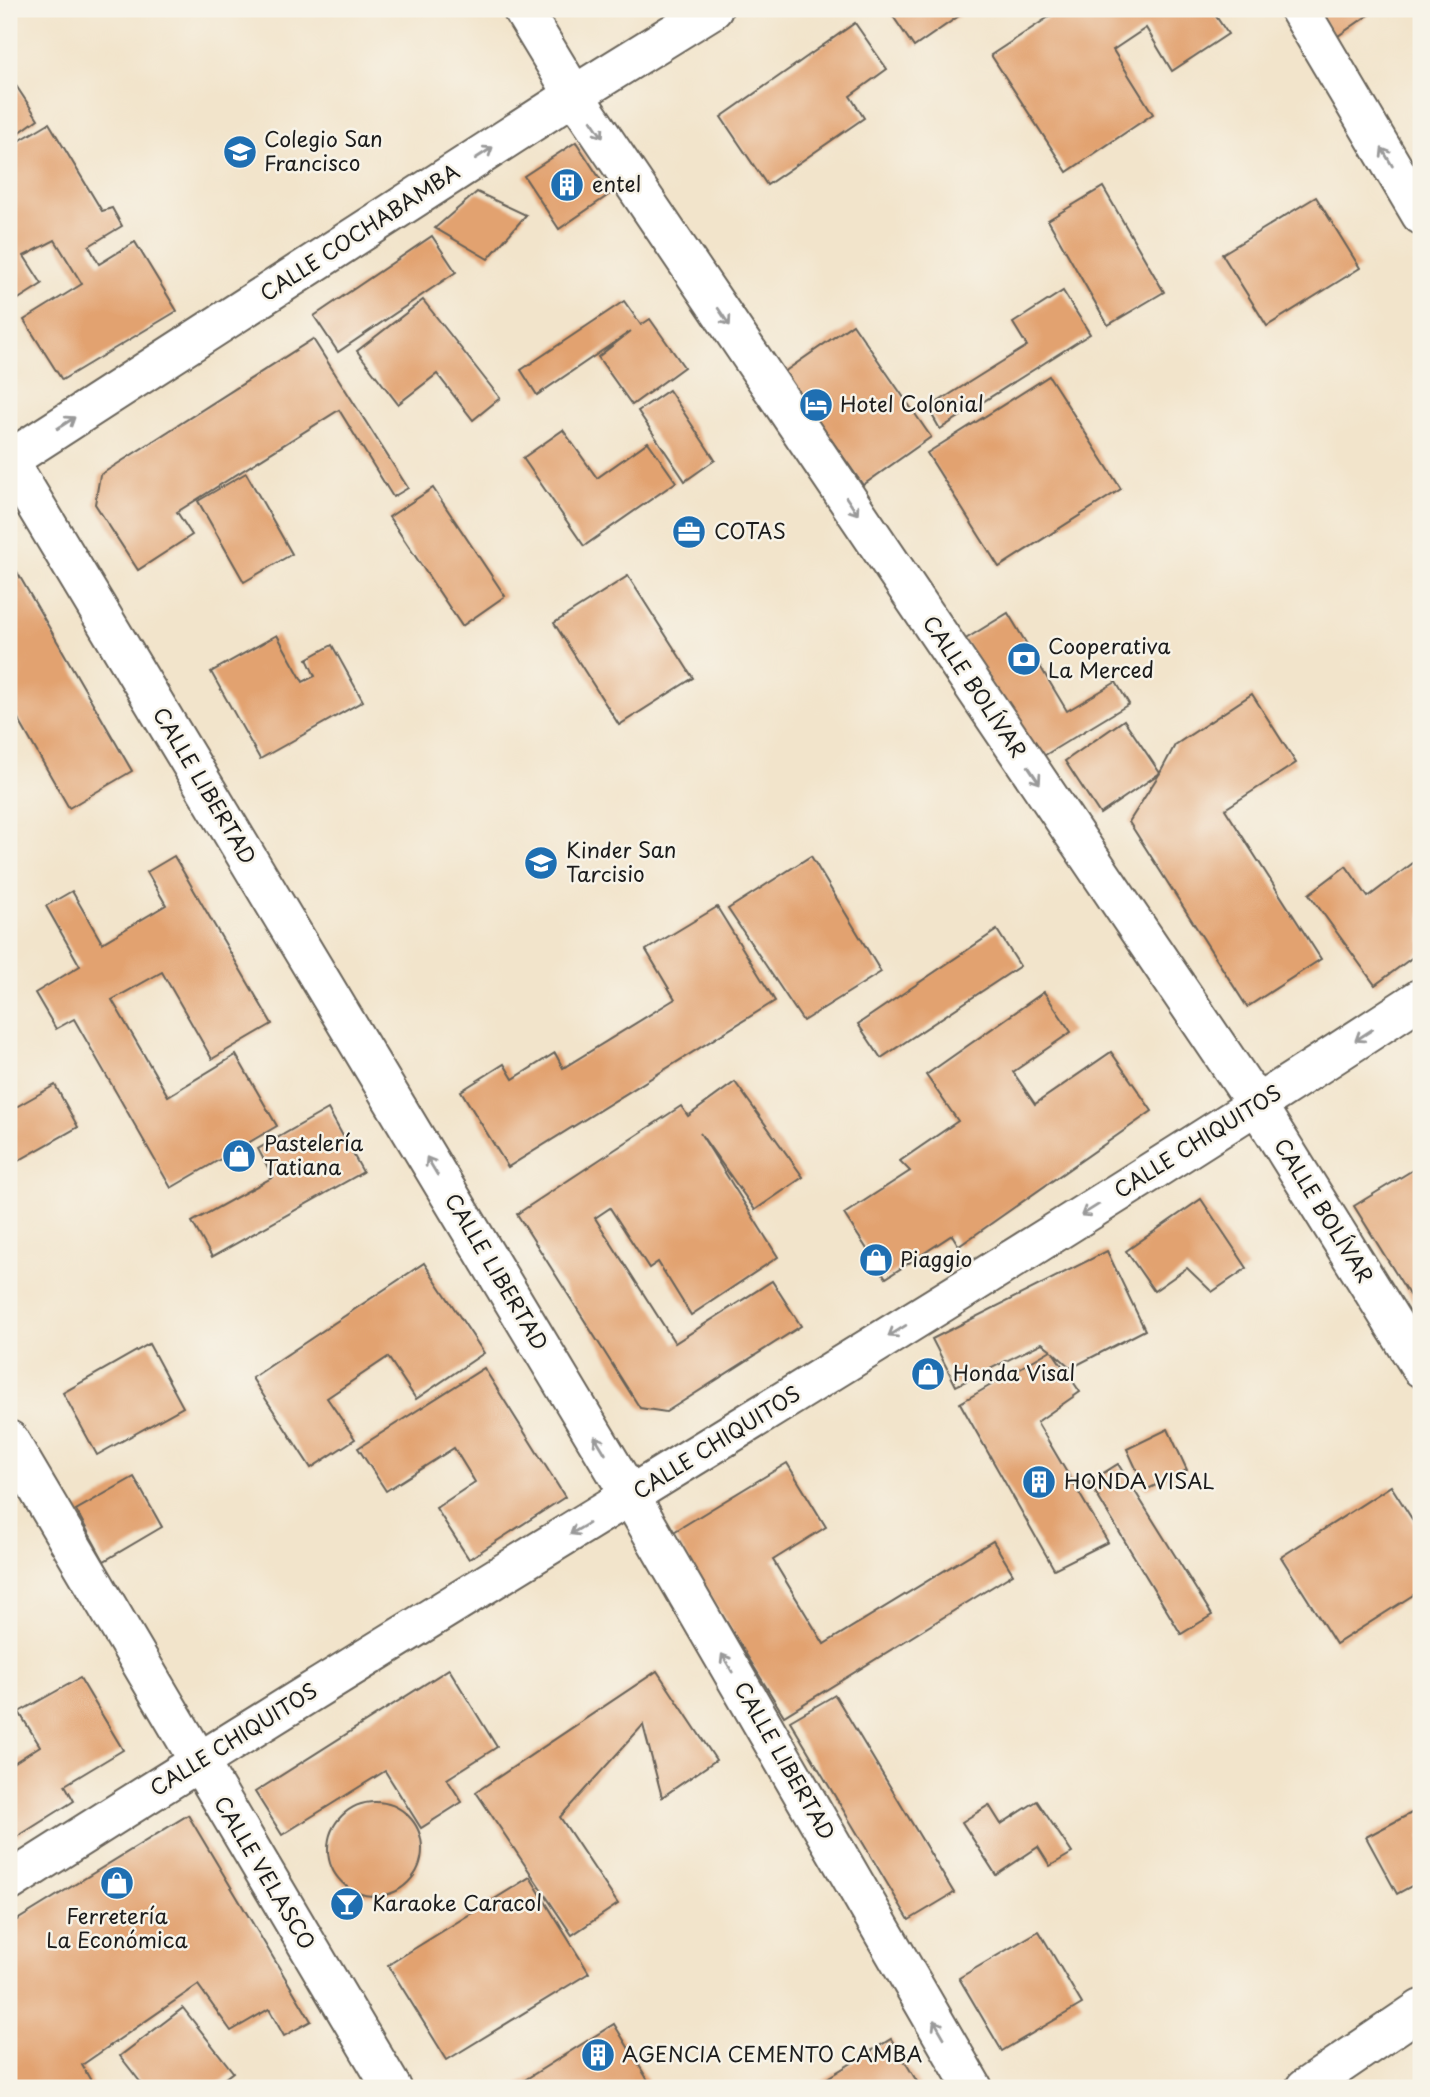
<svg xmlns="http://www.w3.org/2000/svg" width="1430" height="2097" font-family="'Playpen Sans',sans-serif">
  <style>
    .building { fill: #e2a270 }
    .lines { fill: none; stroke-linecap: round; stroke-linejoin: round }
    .minor-casing { stroke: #676259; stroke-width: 42 }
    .minor { stroke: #fff; stroke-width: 38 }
    .oneway { stroke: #999 }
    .labels { text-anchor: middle; stroke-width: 5; stroke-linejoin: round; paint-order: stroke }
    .poi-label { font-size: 21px; fill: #1c1c1c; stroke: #f7f3e8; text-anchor: start }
    .street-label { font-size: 21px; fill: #1c1c1c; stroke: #f7f3e8 }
  </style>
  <rect width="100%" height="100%" fill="#f7f3e8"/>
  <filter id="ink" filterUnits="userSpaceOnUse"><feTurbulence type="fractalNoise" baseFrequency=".0143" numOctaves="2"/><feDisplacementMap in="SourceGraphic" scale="14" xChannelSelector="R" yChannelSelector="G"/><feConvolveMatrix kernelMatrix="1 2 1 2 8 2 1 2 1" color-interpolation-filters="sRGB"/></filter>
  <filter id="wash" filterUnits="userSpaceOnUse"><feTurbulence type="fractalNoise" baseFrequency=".00686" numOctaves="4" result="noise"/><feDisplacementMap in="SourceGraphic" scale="28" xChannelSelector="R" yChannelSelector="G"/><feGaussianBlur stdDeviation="1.57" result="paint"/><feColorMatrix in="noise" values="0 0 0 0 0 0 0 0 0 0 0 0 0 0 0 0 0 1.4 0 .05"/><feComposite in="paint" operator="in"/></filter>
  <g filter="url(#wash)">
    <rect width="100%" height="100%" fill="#f2e4cb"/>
    <g id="blocks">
      <g class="building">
        <path d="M888 9H969L914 47Z"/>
        <path d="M1061 9H1211L1228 34 1172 71 1146 28 1113 50 1153 114 1067 172 991 55Z"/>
        <path d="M1315 9H1377L1335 38Z"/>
        <path d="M855 23 887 69 850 96 864 118 767 185 721 117Z"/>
        <path d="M9 75 38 119 9 140Z"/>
        <path d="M49 123 102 211 112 208 122 226 89 246 99 264 135 242 177 311 62 380 24 320 82 284 55 240 24 256 42 284 9 305V147Z"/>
        <path d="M576 142 610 194 559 229 524 176Z"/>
        <path d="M1103 187 1164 292 1108 325 1048 220Z"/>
        <path d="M477 192 526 215 488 259 435 228Z"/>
        <path d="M1316 197 1360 268 1267 326 1222 254Z"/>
        <path d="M432 236 456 272 338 352 314 316Z"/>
        <path d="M1063 291 1090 334 940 429 928 408 1027 346 1013 323Z"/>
        <path d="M423 300 500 398 473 420 437 374 398 404 357 351Z"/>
        <path d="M624 301 641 325 650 319 684 367 632 405 598 357 631 331 537 395 521 370Z"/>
        <path d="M853 324 931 437 863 485 784 372Z"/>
        <path d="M313 339 408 488 393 497 339 410 177 512 192 535 138 570 95 504 100 475Z"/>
        <path d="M1049 376 1121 489 999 567 927 453Z"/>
        <path d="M669 390 715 460 685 481 638 411Z"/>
        <path d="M563 430 597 478 648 442 676 482 584 546 523 458Z"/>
        <path d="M246 473 292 554 244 582 198 501Z"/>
        <path d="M433 488 505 596 462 626 389 517Z"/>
        <path d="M9 558 132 771 69 808 9 703Z"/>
        <path d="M628 576 693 678 619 725 554 623Z"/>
        <path d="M1008 613 1067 711 1116 682 1129 704 1037 760 964 640Z"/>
        <path d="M277 635 303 682 315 676 307 659 332 645 363 701 260 759 211 672Z"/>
        <path d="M1252 694 1296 763 1225 809 1321 959 1247 1007 1129 822 1160 773 1100 814 1065 761 1124 720 1160 773 1175 745Z"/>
        <path d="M174 856 272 1024 212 1059 162 972 112 1000 168 1096 236 1055 277 1126 171 1188 74 1019 56 1029 35 993 80 966 46 906 72 891 102 943 166 905 147 872Z"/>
        <path d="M811 856 881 972 803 1021 728 909Z"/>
        <path d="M1421 857V951L1375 985 1309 894 1346 866 1368 897Z"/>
        <path d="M717 907 775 1001 508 1167 461 1091 504 1064 513 1079 555 1053 563 1068 675 999 646 950Z"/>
        <path d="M997 930 1020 966 881 1058 858 1024Z"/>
        <path d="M1044 992 1071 1032 1013 1072 1035 1104 1111 1052 1152 1111 959 1246 952 1235 886 1278 844 1214 910 1171 900 1161 958 1121 926 1075Z"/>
        <path d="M735 1082 803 1177 755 1210 700 1133 778 1257 691 1315 658 1262 649 1268 610 1208 595 1218 675 1343 772 1281 801 1326 666 1412 640 1408 517 1214 681 1106 688 1116Z"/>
        <path d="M55 1085 78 1127 9 1166V1111Z"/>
        <path d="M328 1109 363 1172 212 1257 192 1222 273 1177 258 1149Z"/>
        <path d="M1421 1165V1314L1354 1206Z"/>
        <path d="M1201 1199 1247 1268 1212 1292 1187 1268 1154 1291 1126 1251Z"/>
        <path d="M1107 1251 1145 1330 1071 1368 1052 1351 1080 1392 1037 1422 1108 1542 1054 1569 960 1403 1051 1350 1042 1343 956 1386 932 1339Z"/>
        <path d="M424 1263 484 1353 416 1399 388 1357 327 1398 355 1439 311 1468 252 1378Z"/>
        <path d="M149 1344 183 1407 97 1455 63 1393Z"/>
        <path d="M484 1368 565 1497 469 1559 436 1508 475 1482 454 1448 386 1491 358 1448Z"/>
        <path d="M1168 1429 1187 1470 1146 1490 1127 1449Z"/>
        <path d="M787 1463 826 1527 773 1560 824 1644 993 1541 1013 1574 784 1716 672 1533Z"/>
        <path d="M1118 1464 1212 1615 1181 1634 1089 1482Z"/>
        <path d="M134 1477 162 1527 104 1561 76 1510Z"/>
        <path d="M1391 1486 1421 1533V1590L1336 1644 1281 1557Z"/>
        <path d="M449 1669 497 1747 447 1779 462 1802 421 1828 385 1771 282 1835 255 1792Z"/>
        <path d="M657 1671 716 1760 662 1797 643 1725 560 1817 618 1904 572 1935 476 1792Z"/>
        <path d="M80 1678 123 1750 65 1785 74 1801 9 1842V1766L40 1746 19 1712Z"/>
        <path d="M835 1695 954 1893 909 1920 790 1721Z"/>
        <path d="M1037 1801 1072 1853 1050 1866 1038 1847 996 1875 962 1822 989 1805 1001 1824Z"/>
        <circle cx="375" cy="1849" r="47"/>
        <path d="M1421 1808V1881L1397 1894 1366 1837Z"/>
        <path d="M188 1815 311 2021 284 2036 269 2009 231 2031 198 1985 82 2065 95 2088H9V1925Z"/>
        <path d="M530 1877 589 1973 447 2060 388 1965Z"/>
        <path d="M1039 1931 1082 2004 1002 2051 959 1978Z"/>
        <path d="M183 2008 233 2072 212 2088H145L120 2056Z"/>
        <path d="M614 2024 652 2087 649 2088H512Z"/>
        <path d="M891 2039 921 2088H811Z"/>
      </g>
    </g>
  </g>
  <g filter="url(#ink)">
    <use href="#blocks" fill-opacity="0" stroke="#676259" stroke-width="2"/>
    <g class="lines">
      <g class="minor-casing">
        <g id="minor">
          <path d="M522 9 574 95 1257 1105 1421 1368"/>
          <path d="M1299 9 1421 215"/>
          <path d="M9 460 574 95 713 9"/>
          <path d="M9 461 631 1497 973 2088"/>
          <path d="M9 1440 392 2088"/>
          <path d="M9 1882C477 1583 957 1303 1421 998"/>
          <path d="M1305 2088 1421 2009"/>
        </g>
      </g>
      <use href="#minor" class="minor"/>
    </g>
    <defs><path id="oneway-shaft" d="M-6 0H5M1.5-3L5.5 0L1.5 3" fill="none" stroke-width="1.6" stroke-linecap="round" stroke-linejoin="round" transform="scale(1.75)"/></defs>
    <g class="oneway">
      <use href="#oneway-shaft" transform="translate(597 129) rotate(56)"/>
      <use href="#oneway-shaft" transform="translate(484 153) rotate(-33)"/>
      <use href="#oneway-shaft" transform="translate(1387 157) rotate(-121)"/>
      <use href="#oneway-shaft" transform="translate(724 317) rotate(56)"/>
      <use href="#oneway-shaft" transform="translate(66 423) rotate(-33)"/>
      <use href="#oneway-shaft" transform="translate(852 506) rotate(56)"/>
      <use href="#oneway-shaft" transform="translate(1034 775) rotate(56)"/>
      <use href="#oneway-shaft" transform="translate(1364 1035) rotate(147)"/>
      <use href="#oneway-shaft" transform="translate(432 1166) rotate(-121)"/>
      <use href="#oneway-shaft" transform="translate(1090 1210) rotate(148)"/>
      <use href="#oneway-shaft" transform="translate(897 1331) rotate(148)"/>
      <use href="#oneway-shaft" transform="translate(600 1445) rotate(-121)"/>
      <use href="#oneway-shaft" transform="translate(579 1529) rotate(149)"/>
      <use href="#oneway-shaft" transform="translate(727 1663) rotate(-120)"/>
      <use href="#oneway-shaft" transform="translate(939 2029) rotate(-120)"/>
    </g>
  </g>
  <defs>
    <g id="school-disc" transform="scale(1.75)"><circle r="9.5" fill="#1f6fb2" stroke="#f7f3e8"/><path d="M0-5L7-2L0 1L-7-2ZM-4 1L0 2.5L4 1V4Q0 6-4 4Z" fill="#fff"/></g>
    <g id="building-disc" transform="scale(1.75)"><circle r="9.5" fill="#1f6fb2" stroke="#f7f3e8"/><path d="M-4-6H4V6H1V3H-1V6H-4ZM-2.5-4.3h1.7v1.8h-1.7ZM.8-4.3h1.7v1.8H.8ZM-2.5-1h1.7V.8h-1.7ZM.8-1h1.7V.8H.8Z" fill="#fff"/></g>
    <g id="hotel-disc" transform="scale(1.75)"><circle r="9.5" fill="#1f6fb2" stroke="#f7f3e8"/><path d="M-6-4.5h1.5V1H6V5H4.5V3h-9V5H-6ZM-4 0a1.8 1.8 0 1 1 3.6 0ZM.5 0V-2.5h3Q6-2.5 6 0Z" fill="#fff"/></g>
    <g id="office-disc" transform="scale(1.75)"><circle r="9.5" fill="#1f6fb2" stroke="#f7f3e8"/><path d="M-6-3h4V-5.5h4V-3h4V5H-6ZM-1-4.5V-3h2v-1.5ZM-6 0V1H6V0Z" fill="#fff"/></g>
    <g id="bank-disc" transform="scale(1.75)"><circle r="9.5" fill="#1f6fb2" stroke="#f7f3e8"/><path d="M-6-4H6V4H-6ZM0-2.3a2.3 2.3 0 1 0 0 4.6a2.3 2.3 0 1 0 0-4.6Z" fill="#fff"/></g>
    <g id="shop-disc" transform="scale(1.75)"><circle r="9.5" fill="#1f6fb2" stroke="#f7f3e8"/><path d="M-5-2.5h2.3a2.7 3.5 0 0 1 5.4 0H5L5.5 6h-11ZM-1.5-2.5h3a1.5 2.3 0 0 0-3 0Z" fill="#fff"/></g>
    <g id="bar-disc" transform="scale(1.75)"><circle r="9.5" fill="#1f6fb2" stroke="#f7f3e8"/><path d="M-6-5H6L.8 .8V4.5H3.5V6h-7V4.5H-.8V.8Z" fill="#fff"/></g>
  </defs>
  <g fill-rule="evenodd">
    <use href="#school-disc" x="240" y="152"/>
    <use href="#building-disc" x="567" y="185"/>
    <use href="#hotel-disc" x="816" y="405"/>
    <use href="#office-disc" x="689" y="532"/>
    <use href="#bank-disc" x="1024" y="659"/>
    <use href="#school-disc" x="541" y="863"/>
    <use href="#shop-disc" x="239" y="1156"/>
    <use href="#shop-disc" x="876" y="1260"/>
    <use href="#shop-disc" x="928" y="1374"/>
    <use href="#building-disc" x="1039" y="1482"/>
    <use href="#shop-disc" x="117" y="1883"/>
    <use href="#bar-disc" x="347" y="1904"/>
    <use href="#building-disc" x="598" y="2055"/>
  </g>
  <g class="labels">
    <g class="poi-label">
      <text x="264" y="147">Colegio San<tspan x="264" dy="24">Francisco</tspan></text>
      <text x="592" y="192">entel</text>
      <text x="840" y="412">Hotel Colonial</text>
      <text x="714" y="539">COTAS</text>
      <text x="1048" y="654">Cooperativa<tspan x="1048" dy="24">La Merced</tspan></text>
      <text x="566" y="858">Kinder San<tspan x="566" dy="24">Tarcisio</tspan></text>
      <text x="264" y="1151">Pastelería<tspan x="264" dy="24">Tatiana</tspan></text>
      <text x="900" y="1267">Piaggio</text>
      <text x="953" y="1381">Honda Visal</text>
      <text x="1064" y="1489">HONDA VISAL</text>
      <text x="372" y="1911">Karaoke Caracol</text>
      <text x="117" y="1924" text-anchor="middle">Ferretería<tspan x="117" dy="24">La Económica</tspan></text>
      <text x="622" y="2062">AGENCIA CEMENTO CAMBA</text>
    </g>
    <g class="street-label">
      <text transform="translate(360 233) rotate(-33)" y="7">CALLE COCHABAMBA</text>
      <text transform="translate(974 687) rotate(56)" y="7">CALLE BOLÍVAR</text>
      <text transform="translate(204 786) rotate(59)" y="7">CALLE LIBERTAD</text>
      <text transform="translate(1198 1142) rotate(-32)" y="7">CALLE CHIQUITOS</text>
      <text transform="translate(1323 1211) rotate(58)" y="7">CALLE BOLÍVAR</text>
      <text transform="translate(496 1272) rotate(59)" y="7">CALLE LIBERTAD</text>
      <text transform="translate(717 1443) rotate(-32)" y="7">CALLE CHIQUITOS</text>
      <text transform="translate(234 1740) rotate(-32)" y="7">CALLE CHIQUITOS</text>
      <text transform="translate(784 1761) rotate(60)" y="7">CALLE LIBERTAD</text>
      <text transform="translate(264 1873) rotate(59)" y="7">CALLE VELASCO</text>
    </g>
  </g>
  <rect width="1430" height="2097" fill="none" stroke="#f7f3e8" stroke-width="35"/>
</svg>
